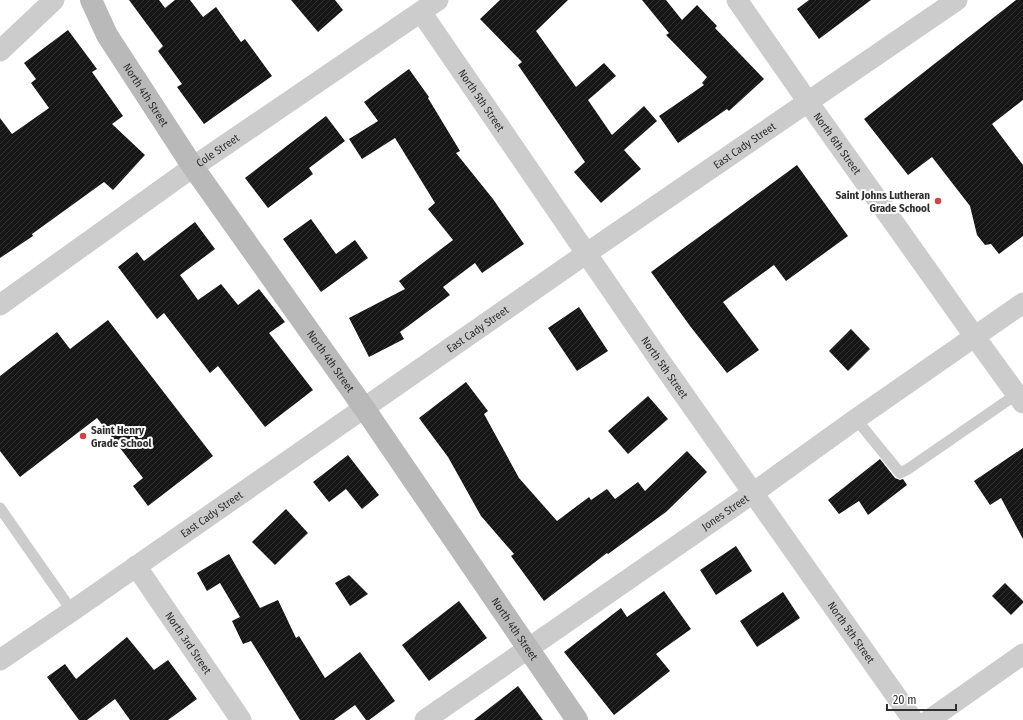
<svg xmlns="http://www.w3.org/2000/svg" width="1023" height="720" font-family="'Fira Sans Condensed',sans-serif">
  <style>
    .building { fill: url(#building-hatch) }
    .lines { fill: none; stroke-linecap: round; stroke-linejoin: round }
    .lane { stroke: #ccc; stroke-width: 11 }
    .street { stroke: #ccc; stroke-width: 21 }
    .secondary { stroke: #b9b9b9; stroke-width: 22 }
    .poi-dot { fill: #d54144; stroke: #fff; stroke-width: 1.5 }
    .labels { text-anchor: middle; stroke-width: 4; stroke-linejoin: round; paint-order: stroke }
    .street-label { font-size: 11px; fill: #2f2f2f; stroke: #fff }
    .poi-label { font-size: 11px; font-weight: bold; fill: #2f2f2f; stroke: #fff; text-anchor: end }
  </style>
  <defs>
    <pattern id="building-hatch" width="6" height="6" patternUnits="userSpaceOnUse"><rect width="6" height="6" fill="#161616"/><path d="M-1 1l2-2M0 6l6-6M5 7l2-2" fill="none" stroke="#303030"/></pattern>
  </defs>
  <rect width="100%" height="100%" fill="#fff"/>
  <g class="building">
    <path d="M129 0H159L165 8 175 0H190L203 17 216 7 241 42 245 39 272 76 204 124 177 87 182 84 158 51 163 46Z"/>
    <path d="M291 0H335L343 10 318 32Z"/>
    <path d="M500 0H568L536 31 576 87 604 63 616 76 588 100 612 135 644 106 657 121 624 150 641 169 601 203 574 172 585 162 518 65 522 62 480 19Z"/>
    <path d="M642 0H666L682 20 697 5 717 26 715 28 764 79 729 111 727 109 678 143 659 116 704 85 702 83 707 77 666 35 669 33Z"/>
    <path d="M809 0H871L819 39 797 9Z"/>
    <path d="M1016 0H1023V100L992 124 1023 165V236L999 254 991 244 985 245 977 235 970 206 932 157 908 175 864 119Z"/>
    <path d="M68 30 97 69 92 72 123 116 112 124 145 155 113 190 104 182 32 234 33 236 0 258V118L12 134 49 108 31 83 36 79 24 63Z"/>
    <path d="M409 69 429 97 428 98 460 151 456 153 493 199 524 244 482 273 475 263 443 287 450 295 400 332 404 339 369 357 349 318 405 289 399 281 453 240 428 209 435 203 395 138 362 159 349 139 378 121 364 102Z"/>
    <path d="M326 116 345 141 309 168 313 174 268 208 245 178Z"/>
    <path d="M797 165 848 236 786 281 774 265 723 302 759 350 727 373 690 326 651 272Z"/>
    <path d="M311 219 336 254 355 240 368 258 321 292 283 239Z"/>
    <path d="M195 222 215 249 180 275 198 300 221 284 238 305 259 289 285 322 269 333 313 390 265 427 218 366 210 373 164 313 157 319 118 267 137 252 144 261Z"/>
    <path d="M579 307 608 351 577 371 548 328Z"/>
    <path d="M108 320 213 456 148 506 133 486 143 478 97 418 20 477 0 451V376L57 332 70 349Z"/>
    <path d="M851 329 870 349 848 371 829 351Z"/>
    <path d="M466 382 488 411 484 414 519 478 557 521 589 497 591 500 607 489 615 499 638 482 645 491 687 451 707 472 666 512 608 554 607 553 544 601 511 556 514 554 481 516 448 457 419 418Z"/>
    <path d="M648 396 668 419 628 454 608 431Z"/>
    <path d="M1023 448V539L1001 498 990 505 974 481Z"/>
    <path d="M348 455 379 495 362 509 346 489 329 502 313 482Z"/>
    <path d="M880 459 895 478 900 480 903 479 907 485 868 515 859 501 839 514 828 500Z"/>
    <path d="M286 509 308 533 275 565 252 542Z"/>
    <path d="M736 546 752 571 716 595 700 570Z"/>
    <path d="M229 554 260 608 278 600 296 638 299 636 325 678 360 652 395 701 369 720H366L355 705 334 720H300L251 641 243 644 232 621 240 617 220 583 207 591 197 573Z"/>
    <path d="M349 575 368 594 350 606 335 583Z"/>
    <path d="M1005 583 1023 601V603L1011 615 992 596Z"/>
    <path d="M664 591 691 629 656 654 670 671 614 715 564 652 621 608 627 617Z"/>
    <path d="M783 592 800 618 757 647 740 621Z"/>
    <path d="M459 601 487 638 429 681 402 645Z"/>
    <path d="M127 637 154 670 168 660 197 699 168 720H130L115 699 87 720H79L47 677 65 664 76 679Z"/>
    <path d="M518 686 543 720H474Z"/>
  </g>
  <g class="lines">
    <g class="lane">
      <path d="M856 419 900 473 908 469 1017 394"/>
      <path d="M0 508 72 611"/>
    </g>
    <g class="street">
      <path id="s1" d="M737 0 808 102 975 337 1023 403"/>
      <path id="s2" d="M421 12 658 358 913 720"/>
      <path d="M0 51 54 0"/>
      <path id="s3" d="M0 305 193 167 438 0"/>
      <path id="s4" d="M136 566 241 720"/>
      <path id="s5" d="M0 660 72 611 587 253 957 0"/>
      <path id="s6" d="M425 720 753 493 856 419 1023 303"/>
      <path d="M929 720 1023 654"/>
    </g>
    <path class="secondary" id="s7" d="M91 0 107 35 193 167 364 408 577 720"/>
  </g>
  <g class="poi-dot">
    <circle cx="938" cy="201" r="4"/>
    <circle cx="83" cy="436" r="4"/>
  </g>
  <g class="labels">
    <g class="street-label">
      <text dy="4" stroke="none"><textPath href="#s7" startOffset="110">North 4th Street</textPath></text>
      <text dy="4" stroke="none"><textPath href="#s2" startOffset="107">North 5th Street</textPath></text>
      <text dy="4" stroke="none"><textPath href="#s1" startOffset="175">North 6th Street</textPath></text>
      <text dy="4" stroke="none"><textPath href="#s5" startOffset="905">East Cady Street</textPath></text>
      <text dy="4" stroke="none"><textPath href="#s3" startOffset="267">Cole Street</textPath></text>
      <text dy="4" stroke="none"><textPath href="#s5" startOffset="581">East Cady Street</textPath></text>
      <text dy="4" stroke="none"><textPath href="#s7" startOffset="434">North 4th Street</textPath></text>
      <text dy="4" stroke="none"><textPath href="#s2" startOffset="431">North 5th Street</textPath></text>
      <text dy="4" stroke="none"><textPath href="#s6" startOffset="365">Jones Street</textPath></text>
      <text dy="4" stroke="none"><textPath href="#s5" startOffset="257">East Cady Street</textPath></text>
      <text dy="4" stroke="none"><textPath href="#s7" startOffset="759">North 4th Street</textPath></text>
      <text dy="4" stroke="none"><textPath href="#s2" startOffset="755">North 5th Street</textPath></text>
      <text dy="4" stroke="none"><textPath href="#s4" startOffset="93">North 3rd Street</textPath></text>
    </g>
    <g class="poi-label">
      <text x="930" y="199">Saint Johns Lutheran<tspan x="930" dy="13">Grade School</tspan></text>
      <text x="91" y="434" text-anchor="start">Saint Henry<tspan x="91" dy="13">Grade School</tspan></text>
    </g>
  </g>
  <path d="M887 704v6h69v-6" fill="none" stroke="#2f2f2f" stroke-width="2"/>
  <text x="893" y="704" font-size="12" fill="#2f2f2f" stroke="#ffffff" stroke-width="3" paint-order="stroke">20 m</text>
</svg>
